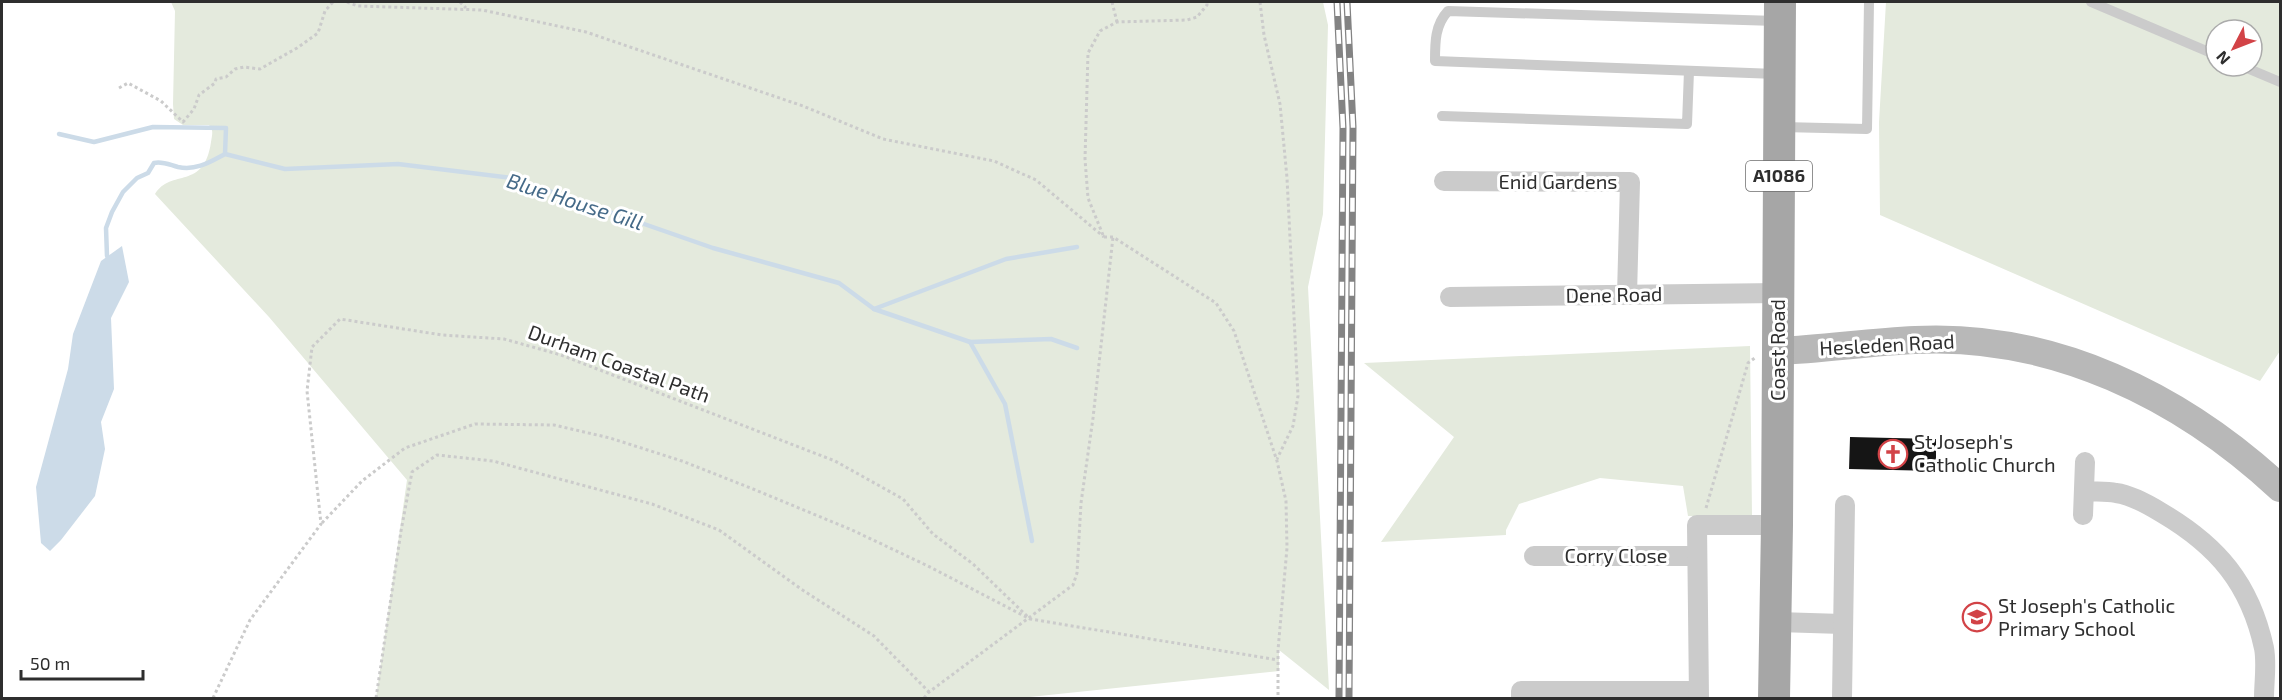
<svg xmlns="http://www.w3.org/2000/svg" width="2282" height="700" font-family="'Exo 2',sans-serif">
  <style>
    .green { fill: #e4eadd; fill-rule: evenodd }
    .water { fill: #ccdbe8 }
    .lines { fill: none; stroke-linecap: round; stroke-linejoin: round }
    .stream { stroke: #ccdbe8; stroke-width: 4.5 }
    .building { fill: #151515 }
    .path { stroke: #cbcbcb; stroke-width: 3; stroke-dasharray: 3 3; stroke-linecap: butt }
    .lane { stroke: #cbcbcb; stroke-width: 10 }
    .street { stroke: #cbcbcb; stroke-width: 20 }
    .secondary { stroke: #b8b8b8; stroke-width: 28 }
    .primary { stroke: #a6a6a6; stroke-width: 32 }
    .rail-casing { stroke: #838383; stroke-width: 7 }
    .rail { stroke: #fff; stroke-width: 4.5; stroke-dasharray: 14; stroke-linecap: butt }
    .labels { text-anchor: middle; stroke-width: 6; stroke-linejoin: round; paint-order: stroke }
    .shield { fill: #fff; stroke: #6d6d6d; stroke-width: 1.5 }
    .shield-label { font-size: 18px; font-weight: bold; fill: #2e2e2e }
    .street-label { font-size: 20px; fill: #2e2e2e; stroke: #fff }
    .poi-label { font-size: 20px; fill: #2e2e2e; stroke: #fff; text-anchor: start }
    .water-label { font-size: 21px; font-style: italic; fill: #456a88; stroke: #fff }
  </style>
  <rect width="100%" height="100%" fill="#fff"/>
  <g class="green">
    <path d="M171 2H1323L1328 25 1323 214 1308 287 1329 690 1279 650V671L1020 698H376L407 480 269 317 155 194C171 168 204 191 211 142 212 135 214 130 209 125H183L174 119 173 104 175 11Z"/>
    <path d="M1886 2H2280V351L2260 381 1880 215 1879 122ZM2216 30H2252V66H2216Z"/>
    <path d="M1750 346 1752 516H1688L1683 486 1600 478 1519 504 1506 530V535L1381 542 1454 437 1364 363Z"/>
  </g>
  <path class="water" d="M122 246 129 282 111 318 114 389 101 422 105 449 95 496 61 540 50 551 41 543 36 487 68 369 73 334 101 261Z"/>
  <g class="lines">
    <g class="stream">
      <path d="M59 134 94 142 153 127 226 128 225 154"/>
      <path d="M107 256 106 228 112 212 123 192 137 178 148 173 154 163C163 161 170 165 178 167 196 171 210 162 225 154L285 169 398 164 512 178 713 248 839 283 874 309 970 342 1005 404 1032 541"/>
      <path d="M874 309 1006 259 1077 247"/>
      <path d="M970 342 1051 339 1077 348"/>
    </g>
  </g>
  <path class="building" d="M1850 437 1936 439V471L1849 469Z"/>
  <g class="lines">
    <g class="path">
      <path d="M347 2 358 6 482 10 586 32 803 106 883 139 994 161 1036 180 1104 237"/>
      <path d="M460 2 466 8"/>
      <path d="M1112 2 1117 22"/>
      <path d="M1260 2 1264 35 1280 104 1287 178 1298 396 1293 426 1277 459"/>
      <path d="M119 88 128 83 161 101 183 122 194 109 199 95 215 83 216 79 226 77 235 69 244 67 260 69 297 48 318 33 325 11 333 2"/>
      <path d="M1103 235 1088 198 1085 159 1088 53 1100 31 1117 22 1187 20 1197 17 1207 5V2"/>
      <path d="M1104 237H1113L1216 303 1234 331 1277 461 1286 501 1287 548 1278 650V698"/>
      <path d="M1706 508 1748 363 1756 357"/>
      <path d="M322 523 362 481 405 448 475 424 554 425 610 438 682 461 753 489 852 530 928 566 1030 619 1278 660"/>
      <path d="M213 698 250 620 321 524 307 391 312 347 340 319 442 335 504 339 561 355 835 461 903 499 933 534 973 564 1030 619"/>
      <path d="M376 698 401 531 412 472 437 455 493 461 652 504 719 530 801 589 874 636 929 692"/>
      <path d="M924 698 929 692 1073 585 1077 573 1081 503 1093 418 1113 237"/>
    </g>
    <g class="lane">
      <path d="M2091 2 2216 55"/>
      <path d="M2242 66 2280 82"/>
      <path d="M1776 74 1435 61C1435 42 1435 25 1448 11L1776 21"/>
      <path d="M1442 116 1687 124 1689 71"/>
      <path d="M1782 127 1867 129 1869 2"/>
    </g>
    <g class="street">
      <path d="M1444 181 1630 182 1627 295"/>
      <path d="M1450 297 1779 293"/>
      <path d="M2084 491C2095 492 2106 491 2116 493 2132 495 2149 505 2162 513 2218 546 2250 584 2264 648 2267 664 2264 682 2264 698"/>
      <path d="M2083 515 2085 462"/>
      <path d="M1534 556H1697"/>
      <path d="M1775 622 1842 624"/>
      <path d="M1521 698V691H1698"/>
      <path d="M1699 698 1697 525H1777"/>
      <path d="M1842 698 1845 505"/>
    </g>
    <path class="secondary" d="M1778 351C1824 349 1869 342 1915 340 2053 333 2181 396 2280 488"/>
    <path class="primary" d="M1774 698 1777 525 1780 2"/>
    <g class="rail-casing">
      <g id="rail">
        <path d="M1337 2 1343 128 1339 698"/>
        <path d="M1347 2 1353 127 1349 698"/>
      </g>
    </g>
    <use href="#rail" class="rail"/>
  </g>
  <defs>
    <g id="church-ring" transform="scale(1.5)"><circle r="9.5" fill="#fff" stroke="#d24347" stroke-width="1.5"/><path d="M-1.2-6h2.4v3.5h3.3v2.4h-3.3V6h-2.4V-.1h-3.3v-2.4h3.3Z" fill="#d24347"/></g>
    <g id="school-ring" transform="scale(1.5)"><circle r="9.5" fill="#fff" stroke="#d24347" stroke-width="1.5"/><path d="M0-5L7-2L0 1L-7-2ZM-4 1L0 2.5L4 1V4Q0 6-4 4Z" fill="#d24347"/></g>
  </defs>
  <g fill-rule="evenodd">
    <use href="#church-ring" x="1893" y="454"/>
    <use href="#school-ring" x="1977" y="617"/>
  </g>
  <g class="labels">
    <rect class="shield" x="1746" y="161" width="66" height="30" rx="4.5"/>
    <g class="shield-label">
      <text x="1779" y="182">A1086</text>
    </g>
    <g class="street-label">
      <text x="1558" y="189">Enid Gardens</text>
      <text transform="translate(1614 295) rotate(-1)" y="7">Dene Road</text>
      <text transform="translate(1887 345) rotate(-3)" y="7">Hesleden Road</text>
      <text transform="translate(1778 350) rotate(-90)" y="7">Coast Road</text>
      <text transform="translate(619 364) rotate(20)" y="7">Durham Coastal Path</text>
      <text x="1616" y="563">Corry Close</text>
    </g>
    <g class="poi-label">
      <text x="1914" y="449">St Joseph's<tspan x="1914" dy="23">Catholic Church</tspan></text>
      <text x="1998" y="613">St Joseph's Catholic<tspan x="1998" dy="23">Primary School</tspan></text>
    </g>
    <g class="water-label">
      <text transform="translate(575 202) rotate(18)" y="7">Blue House Gill</text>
    </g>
  </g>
  <rect width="2282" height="700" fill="none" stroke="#2e2e2e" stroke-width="6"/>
  <g transform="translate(2234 48) rotate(228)"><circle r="28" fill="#ffffff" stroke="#ababab" stroke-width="1.5"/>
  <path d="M0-4.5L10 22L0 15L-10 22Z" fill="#d24347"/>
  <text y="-9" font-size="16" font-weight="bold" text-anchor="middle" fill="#2e2e2e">N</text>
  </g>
  <path d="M21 670v9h122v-9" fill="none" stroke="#2e2e2e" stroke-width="3"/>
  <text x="30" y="670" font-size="18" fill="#2e2e2e" stroke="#ffffff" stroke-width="4.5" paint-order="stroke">50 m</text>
</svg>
